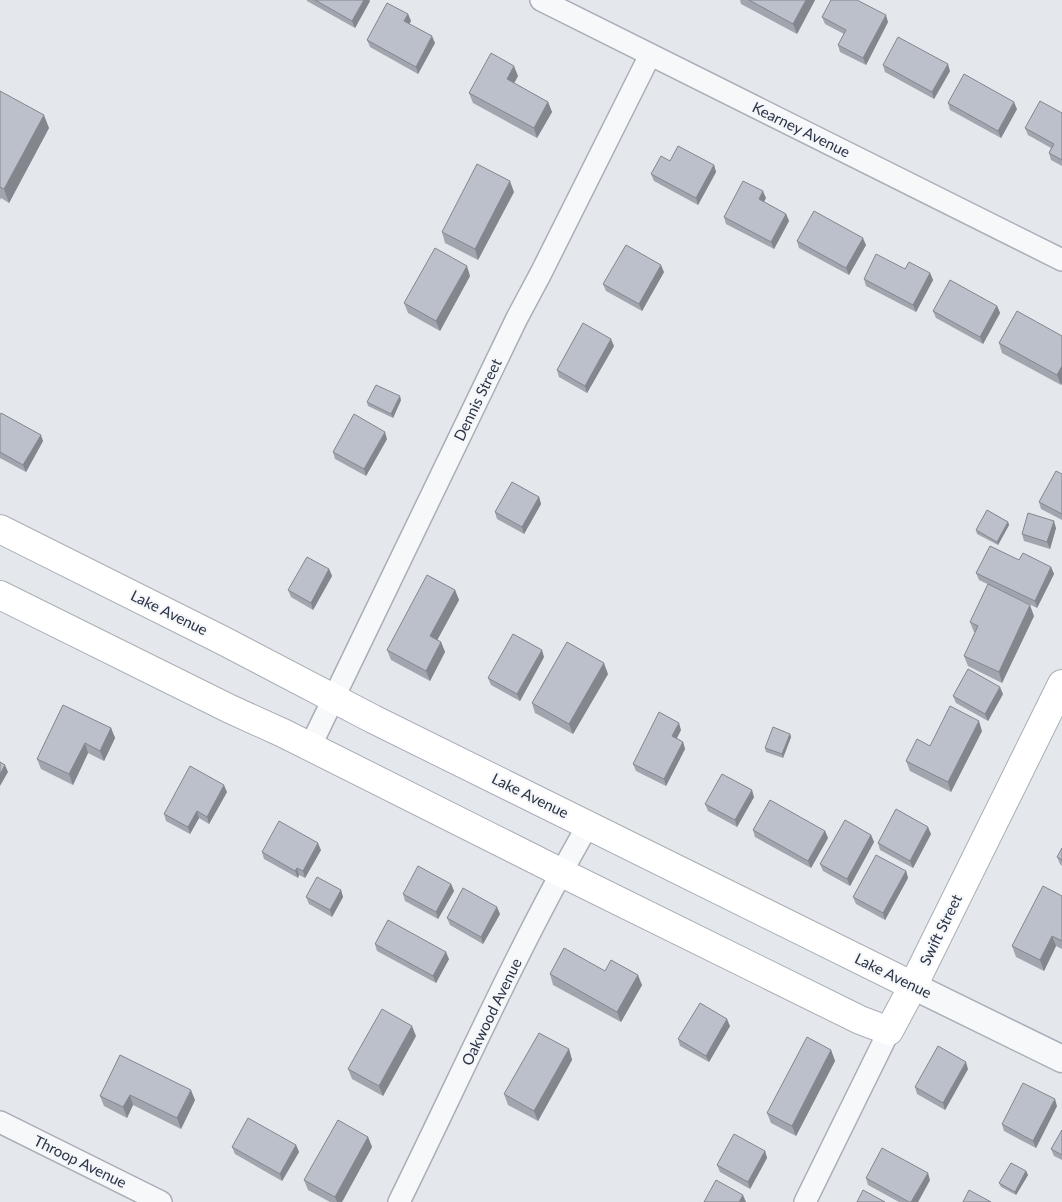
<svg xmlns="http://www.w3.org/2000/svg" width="1062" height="1202" font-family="Lato,sans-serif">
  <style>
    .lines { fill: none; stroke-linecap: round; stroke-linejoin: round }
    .minor-casing { stroke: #a9aeb7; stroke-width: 24 }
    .tertiary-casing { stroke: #a9aeb7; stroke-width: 29 }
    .secondary-casing { stroke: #a9aeb7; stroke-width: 30 }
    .minor { stroke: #f7f8fa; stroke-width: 21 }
    .tertiary { stroke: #f7f8fa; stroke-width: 26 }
    .secondary { stroke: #fff; stroke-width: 28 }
    .wall { fill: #a1a5ae }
    .shaded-wall { fill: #83868d }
    .building { fill: #bbc0ca; stroke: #83868d }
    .labels { text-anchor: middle; stroke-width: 4; stroke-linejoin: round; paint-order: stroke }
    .street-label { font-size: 15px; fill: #2b3445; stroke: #f4f6f9 }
  </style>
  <rect width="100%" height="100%" fill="#e4e7ec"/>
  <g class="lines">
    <g class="minor-casing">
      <g id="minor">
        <path d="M541 0 1062 260"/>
        <path d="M310 747 517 318 541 273 650 55"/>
        <path d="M0 1122 161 1202"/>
        <path d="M399 1202C461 1076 518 947 588 825"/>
        <path d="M805 1202 889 1031"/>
      </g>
    </g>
    <g class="tertiary-casing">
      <path id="tertiary" d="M913 986 1062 1059"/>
    </g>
    <g class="secondary-casing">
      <g id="secondary">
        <path d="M0 529 222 640 373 719 913 986"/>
        <path d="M0 595 230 709 283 733 560 872 860 1020 889 1031 913 986 1062 684"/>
      </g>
    </g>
    <use href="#minor" class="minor"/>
    <use href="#tertiary" class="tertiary"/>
    <use href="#secondary" class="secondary"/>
  </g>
  <g class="wall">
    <path d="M307 0H369L370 1 355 28 307 1Z"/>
    <path d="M740 0H815L797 34 741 4Z"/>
    <path d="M408 14 411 21 409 24 435 43 418 74 370 47 367 40Z"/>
    <path d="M822 17 888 22 866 65 840 52 838 45 844 34 825 24Z"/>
    <path d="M883 65 950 71 934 99 885 72Z"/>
    <path d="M518 76 514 83 548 102 552 112 537 138 473 103 469 93Z"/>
    <path d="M0 91 49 128 9 203 1 198 0 200Z"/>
    <path d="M948 103 1017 109 1001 138 950 110Z"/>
    <path d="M1062 113V166L1051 160 1049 153 1051 148 1028 135 1025 128Z"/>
    <path d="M714 165 716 172 698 205 654 181 651 174Z"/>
    <path d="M514 192 478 260 445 243 442 232Z"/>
    <path d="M766 198 764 202 786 214 789 221 774 249 726 224 724 217Z"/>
    <path d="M797 241 866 245 849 275 799 248Z"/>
    <path d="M905 269 930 273 933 280 916 312 866 286 864 279Z"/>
    <path d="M664 272 642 311 606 291 603 284Z"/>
    <path d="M470 276 440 331 408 313 404 303Z"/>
    <path d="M997 306 1000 313 983 344 936 318 933 311Z"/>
    <path d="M1062 336V383L1061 385 1002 353 999 343Z"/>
    <path d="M614 346 587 393 559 377 557 370Z"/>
    <path d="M401 400 393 418 368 406 367 402Z"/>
    <path d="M0 415 43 441 26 472 0 458Z"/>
    <path d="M387 439 366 476 335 459 333 452Z"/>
    <path d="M1062 474V520L1041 509 1039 502Z"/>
    <path d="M539 497 541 504 524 534 497 519 495 512Z"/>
    <path d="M1008 522 1009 525 998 545 977 534 976 530Z"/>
    <path d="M1056 528 1050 549 1024 541 1022 534Z"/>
    <path d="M1051 567 1054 574 1037 608 979 580 976 573Z"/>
    <path d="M329 569 332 576 313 610 291 597 288 590Z"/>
    <path d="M455 590 459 600 437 640 441 642 445 652 430 681 391 660 387 650Z"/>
    <path d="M1034 616 1002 683 968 666 964 656 975 632H974L970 622Z"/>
    <path d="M544 657 520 701 491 685 488 678Z"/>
    <path d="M608 674 573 734 535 713 532 703Z"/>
    <path d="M1003 694 988 721 956 703 953 696Z"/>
    <path d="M111 728 115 738 104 761 88 753 73 785 41 769 37 759Z"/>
    <path d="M681 730 677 738 683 742 685 749 666 786 636 771 633 764Z"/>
    <path d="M982 731 951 792 910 771 906 761 930 746Z"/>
    <path d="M790 734 791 737 783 758 766 752 765 748Z"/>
    <path d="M227 792 209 824 199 818 190 834 166 821 164 814Z"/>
    <path d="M754 797 737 827 708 811 705 804Z"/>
    <path d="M753 830 825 831 828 838 811 868 755 837Z"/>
    <path d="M931 834 913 868 880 850 878 843Z"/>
    <path d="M871 835 874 842 850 886 823 871 820 864Z"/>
    <path d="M1062 848V866L1060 864 1057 857Z"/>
    <path d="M321 850 305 878 299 875 298 878 264 859 262 852Z"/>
    <path d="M906 871 908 878 885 920 856 904 853 897Z"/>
    <path d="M451 884 454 891 438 919 405 901 403 894Z"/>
    <path d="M341 890 343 897 332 917 309 904 306 897Z"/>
    <path d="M1062 896V949L1056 946 1044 971 1016 957 1012 946Z"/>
    <path d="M500 914 483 944 450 925 447 918Z"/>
    <path d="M375 944 449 959 436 983 377 951Z"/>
    <path d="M605 971 642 985 621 1022 553 985 550 974Z"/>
    <path d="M730 1026 709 1062 680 1046 678 1039Z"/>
    <path d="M416 1036 383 1096 352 1079 348 1069Z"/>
    <path d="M569 1049 572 1060 538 1121 508 1105 504 1094Z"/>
    <path d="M831 1050 835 1061 796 1136 771 1123 767 1113Z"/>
    <path d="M120 1055 195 1100 181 1129 133 1105 127 1118 104 1106 100 1096Z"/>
    <path d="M968 1069 945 1110 917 1094 915 1087Z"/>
    <path d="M1057 1106 1036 1148 1004 1131 1002 1124Z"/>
    <path d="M1062 1130V1160L1054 1156 1051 1149Z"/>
    <path d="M368 1137 372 1147 342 1202H330L308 1190 304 1180Z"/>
    <path d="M296 1145 299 1152 282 1181 235 1154 232 1147Z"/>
    <path d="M765 1151 767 1158 750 1189 720 1172 717 1165Z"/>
    <path d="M1026 1171 1028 1175 1016 1195 1001 1187 999 1183Z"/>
    <path d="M866 1178 930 1180 918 1202H899L868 1185Z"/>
  </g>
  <g class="shaded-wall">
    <path d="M364 0H369L370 1 355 28 352 21Z"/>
    <path d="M806 0H815L797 34 793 24Z"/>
    <path d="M408 14 411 21 407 28 404 21Z"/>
    <path d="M886 15 888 22 866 65 863 58Z"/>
    <path d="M432 36 435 43 418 74 416 67Z"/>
    <path d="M948 64 950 71 934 99 932 92Z"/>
    <path d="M514 66 518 76 511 89 507 79Z"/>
    <path d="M548 102 552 112 537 138 534 128Z"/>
    <path d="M1014 102 1017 109 1001 138 998 131Z"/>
    <path d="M44 115 49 128 9 203 4 189Z"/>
    <path d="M714 165 716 172 698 205 696 198Z"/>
    <path d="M510 181 514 192 478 260 475 249Z"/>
    <path d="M763 191 766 198 761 206 759 199Z"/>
    <path d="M786 214 789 221 774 249 771 242Z"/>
    <path d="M863 238 866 245 849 275 846 268Z"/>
    <path d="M661 265 664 272 642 311 639 304Z"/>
    <path d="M467 266 470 276 440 331 436 321Z"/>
    <path d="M930 273 933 280 916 312 913 305Z"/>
    <path d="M997 306 1000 313 983 344 980 337Z"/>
    <path d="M611 339 614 346 587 393 585 386Z"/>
    <path d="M1062 366V383L1061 385 1057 375Z"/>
    <path d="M400 396 401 400 393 418 391 414Z"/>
    <path d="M385 432 387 439 366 476 364 469Z"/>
    <path d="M41 435 43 441 26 472 23 465Z"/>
    <path d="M539 497 541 504 524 534 522 527Z"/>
    <path d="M1054 521 1056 528 1050 549 1047 542Z"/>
    <path d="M1008 522 1009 525 998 545 997 542Z"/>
    <path d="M1051 567 1054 574 1037 608 1035 601Z"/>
    <path d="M329 569 332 576 313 610 311 603Z"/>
    <path d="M455 590 459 600 434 646 430 636Z"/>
    <path d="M1030 605 1034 616 1002 683 999 672Z"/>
    <path d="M441 642 445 652 430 681 426 671Z"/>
    <path d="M542 650 544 657 520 701 517 694Z"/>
    <path d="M604 663 608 674 573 734 569 724Z"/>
    <path d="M1000 687 1003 694 988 721 985 714Z"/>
    <path d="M979 721 982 731 951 792 948 782Z"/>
    <path d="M679 723 681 730 674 743 672 736Z"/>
    <path d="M111 728 115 738 104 761 100 751Z"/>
    <path d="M790 734 791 737 783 758 782 754Z"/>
    <path d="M683 742 685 749 666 786 664 779Z"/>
    <path d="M85 743 88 753 73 785 69 774Z"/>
    <path d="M5 765 8 772 0 786V774Z"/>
    <path d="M224 785 227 792 209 824 207 817Z"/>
    <path d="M752 790 754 797 737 827 735 820Z"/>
    <path d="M197 811 199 818 190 834 188 827Z"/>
    <path d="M928 827 931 834 913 868 910 861Z"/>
    <path d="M825 831 828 838 811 868 808 861Z"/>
    <path d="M871 835 874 842 850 886 847 879Z"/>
    <path d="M318 843 321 850 305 878 303 871Z"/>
    <path d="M297 868 299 875 298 878 295 871Z"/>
    <path d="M906 871 908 878 885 920 883 913Z"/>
    <path d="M451 884 454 891 438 919 436 912Z"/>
    <path d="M341 890 343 897 332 917 330 910Z"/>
    <path d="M497 907 500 914 483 944 481 937Z"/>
    <path d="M1052 936 1056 946 1044 971 1040 960Z"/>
    <path d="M446 952 449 959 436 983 433 976Z"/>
    <path d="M638 975 642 985 621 1022 617 1012Z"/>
    <path d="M727 1019 730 1026 709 1062 706 1056Z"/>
    <path d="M412 1026 416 1036 383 1096 379 1086Z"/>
    <path d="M569 1049 572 1060 538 1121 534 1111Z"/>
    <path d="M831 1050 835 1061 796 1136 792 1126Z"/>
    <path d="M966 1062 968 1069 945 1110 943 1103Z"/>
    <path d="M191 1090 195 1100 181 1129 177 1118Z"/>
    <path d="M130 1095 133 1105 127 1118 123 1107Z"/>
    <path d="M1055 1099 1057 1106 1036 1148 1033 1141Z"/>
    <path d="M368 1137 372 1147 342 1202H337L335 1197Z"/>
    <path d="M296 1145 299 1152 282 1181 280 1174Z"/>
    <path d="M765 1151 767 1158 750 1189 748 1182Z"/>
    <path d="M1026 1171 1028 1175 1016 1195 1015 1192Z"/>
    <path d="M928 1173 930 1180 918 1202H911Z"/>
    <path d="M743 1195 746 1202H739Z"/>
  </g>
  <g class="building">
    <path d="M315 0H364L352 21Z"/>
    <path d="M749 0H806L793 24Z"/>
    <path d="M831 0H857L886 15 863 58 838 45 846 30 822 17Z"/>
    <path d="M387 3 408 14 404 21 432 36 416 67 367 40Z"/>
    <path d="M898 37 948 64 932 92 883 65Z"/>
    <path d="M491 53 514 66 507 79 548 102 534 128 469 93Z"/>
    <path d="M964 74 1014 102 998 131 948 103Z"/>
    <path d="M0 91 44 115 4 189 0 187Z"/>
    <path d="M1040 101 1062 113V160L1049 153 1054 144 1025 128Z"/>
    <path d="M678 146 714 165 696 198 651 174 661 156 670 161Z"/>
    <path d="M477 164 510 181 475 249 442 232Z"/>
    <path d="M743 181 763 191 759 199 786 214 771 242 724 217Z"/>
    <path d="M814 211 863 238 846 268 797 241Z"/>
    <path d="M626 245 661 265 639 304 603 284Z"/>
    <path d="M435 248 467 266 436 321 404 303Z"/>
    <path d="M876 254 905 269 909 262 930 273 913 305 864 279Z"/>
    <path d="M950 280 997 306 980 337 933 311Z"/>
    <path d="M1017 311 1062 336V366L1057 375 999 343Z"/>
    <path d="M583 323 611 339 585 386 557 370Z"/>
    <path d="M376 385 400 396 391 414 367 402Z"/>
    <path d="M1 413 41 435 23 465 0 452V415Z"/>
    <path d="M354 414 385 432 364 469 333 452Z"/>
    <path d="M1056 471 1062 474V514L1039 502Z"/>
    <path d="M512 482 539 497 522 527 495 512Z"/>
    <path d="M987 510 1008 522 997 542 976 530Z"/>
    <path d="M1028 513 1054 521 1047 542 1022 534Z"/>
    <path d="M990 546 1019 560 1023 553 1051 567 1035 601 976 573Z"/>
    <path d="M307 557 329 569 311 603 288 590Z"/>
    <path d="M427 575 455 590 430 636 441 642 426 671 387 650Z"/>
    <path d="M988 584 1030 605 999 672 964 656 978 626 970 622Z"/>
    <path d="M513 634 542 650 517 694 488 678Z"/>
    <path d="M567 642 604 663 569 724 532 703Z"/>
    <path d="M968 669 1000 687 985 714 953 696Z"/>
    <path d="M63 705 111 728 100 751 85 743 69 774 37 759Z"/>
    <path d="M950 706 979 721 948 782 906 761 917 739 930 746Z"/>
    <path d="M659 712 679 723 672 736 683 742 664 779 633 764Z"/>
    <path d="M773 727 790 734 782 754 765 748Z"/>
    <path d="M0 762 5 765 0 774Z"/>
    <path d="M190 766 224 785 207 817 197 811 188 827 164 814Z"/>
    <path d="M722 774 752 790 735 820 705 804Z"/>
    <path d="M770 800 825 831 808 861 753 830Z"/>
    <path d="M896 809 928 827 910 861 878 843Z"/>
    <path d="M845 820 871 835 847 879 820 864Z"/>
    <path d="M279 821 318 843 303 871 297 868 295 871 262 852Z"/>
    <path d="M1062 848V860L1057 857Z"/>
    <path d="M876 855 906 871 883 913 853 897Z"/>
    <path d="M418 866 451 884 436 912 403 894Z"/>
    <path d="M317 877 341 890 330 910 306 897Z"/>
    <path d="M1043 886 1062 896V941L1052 936 1040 960 1012 946Z"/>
    <path d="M463 888 497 907 481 937 447 918Z"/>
    <path d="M388 920 446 952 433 976 375 944Z"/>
    <path d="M564 948 605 971 611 960 638 975 617 1012 550 974Z"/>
    <path d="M700 1003 727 1019 706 1056 678 1039Z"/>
    <path d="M382 1009 412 1026 379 1086 348 1069Z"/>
    <path d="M539 1033 569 1049 534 1111 504 1094Z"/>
    <path d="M807 1037 831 1050 792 1126 767 1113Z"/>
    <path d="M938 1046 966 1062 943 1103 915 1087Z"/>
    <path d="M120 1055 191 1090 177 1118 130 1095 123 1107 100 1096Z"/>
    <path d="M1023 1083 1055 1099 1033 1141 1002 1124Z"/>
    <path d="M248 1118 296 1145 280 1174 232 1147Z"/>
    <path d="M338 1120 368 1137 335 1197 304 1180Z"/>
    <path d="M1062 1130V1155L1051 1149Z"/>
    <path d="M734 1134 765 1151 748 1182 717 1165Z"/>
    <path d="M882 1148 928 1173 911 1202H909L866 1178Z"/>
    <path d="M1011 1163 1026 1171 1015 1192 999 1183Z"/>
    <path d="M716 1180 743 1195 739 1202H704Z"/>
    <path d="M863 1190 885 1202H857Z"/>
    <path d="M969 1190 991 1202H963Z"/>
  </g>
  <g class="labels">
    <g class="street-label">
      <text transform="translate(801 130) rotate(26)" y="5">Kearney Avenue</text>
      <text transform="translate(478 400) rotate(-64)" y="5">Dennis Street</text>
      <text transform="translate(169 613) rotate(26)" y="5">Lake Avenue</text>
      <text transform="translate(530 796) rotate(26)" y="5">Lake Avenue</text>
      <text transform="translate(941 930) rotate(-64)" y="5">Swift Street</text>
      <text transform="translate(893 976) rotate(26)" y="5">Lake Avenue</text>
      <text transform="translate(492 1012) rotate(-64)" y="5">Oakwood Avenue</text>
      <text transform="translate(80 1162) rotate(26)" y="5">Throop Avenue</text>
    </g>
  </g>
</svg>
